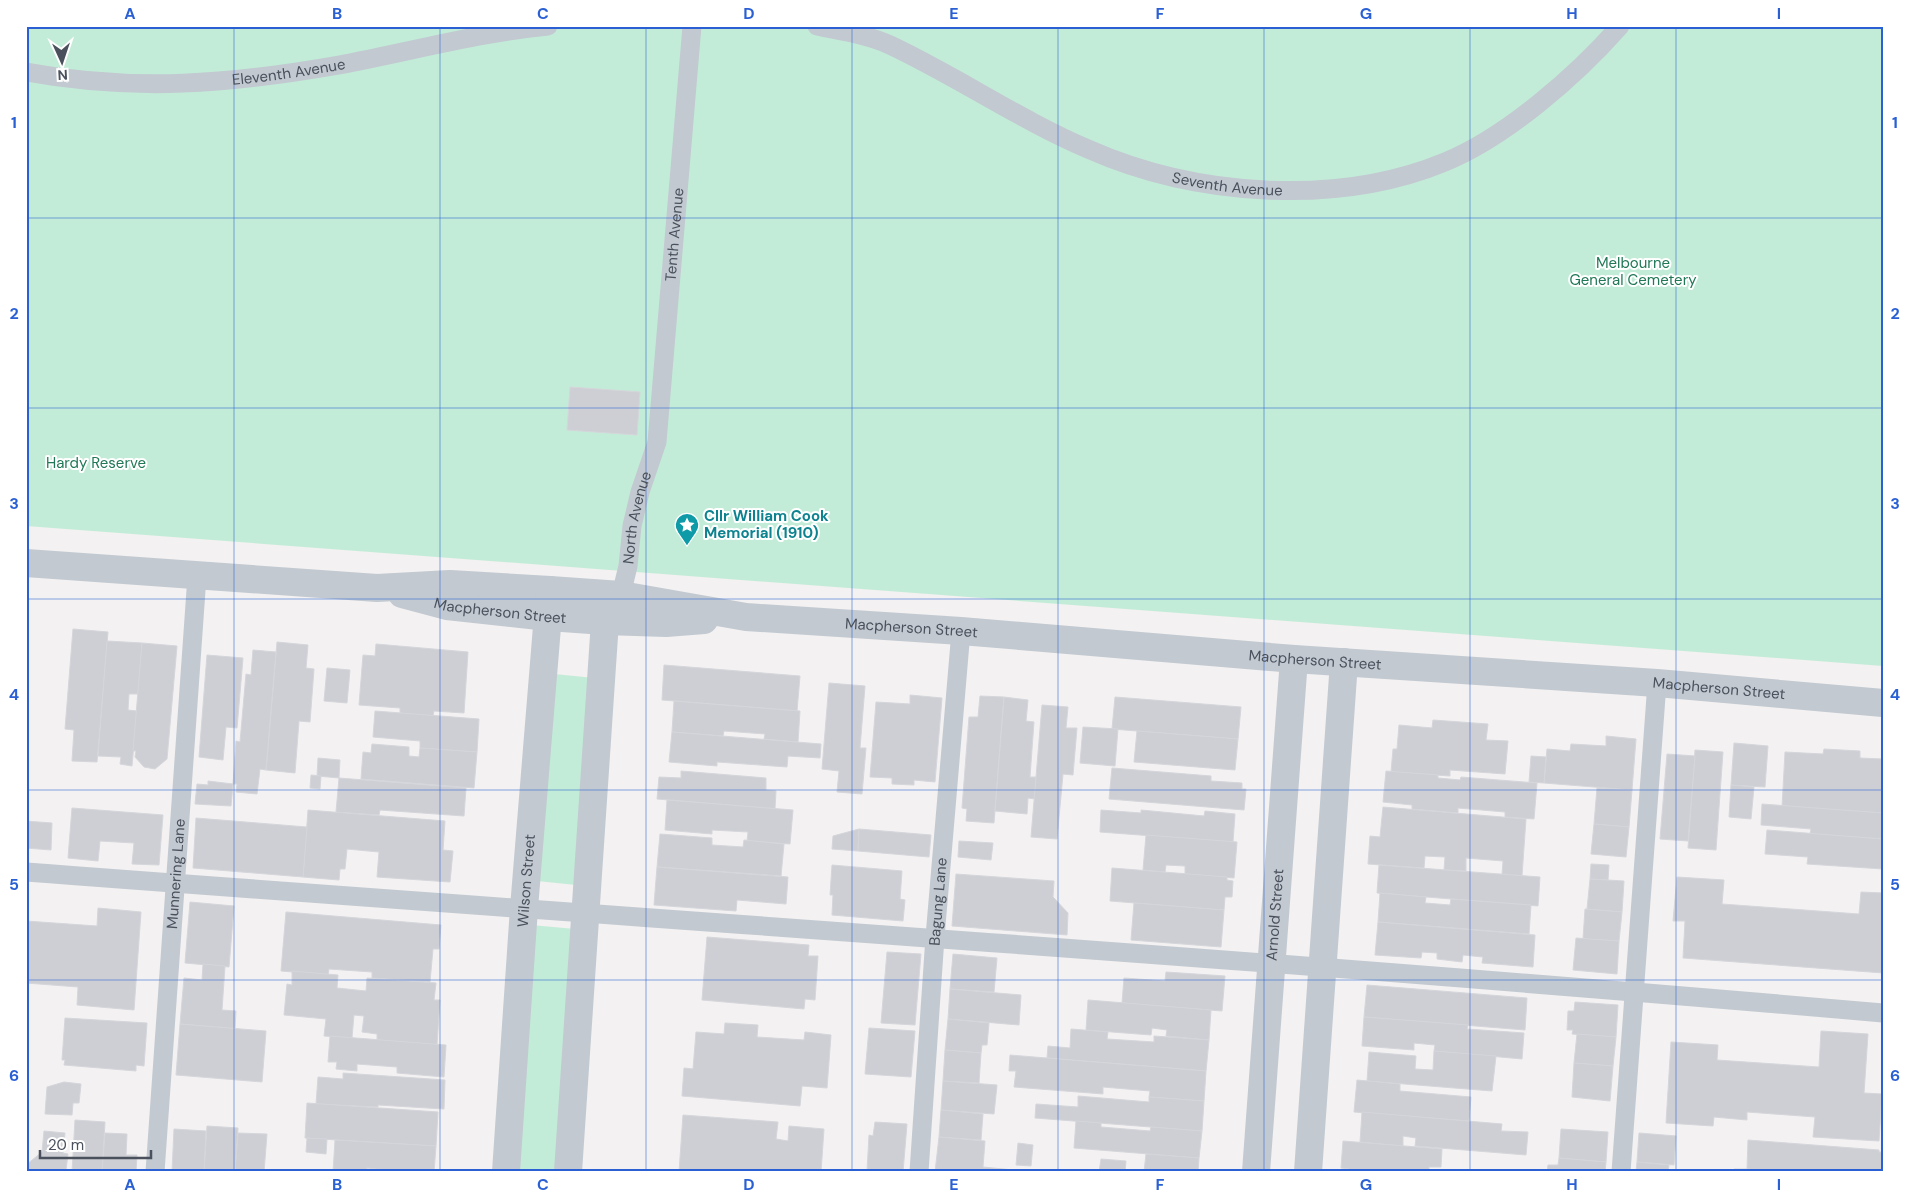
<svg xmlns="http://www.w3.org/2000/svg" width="1909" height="1198" font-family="'DM Sans',sans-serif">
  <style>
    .green { fill: #c3ecd8 }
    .building { fill: #cecfd4; stroke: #d5d6db }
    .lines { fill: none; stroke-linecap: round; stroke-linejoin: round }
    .lane { stroke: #c2c9d1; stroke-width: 19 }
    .street { stroke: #c2c9d1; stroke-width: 28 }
    .grid { fill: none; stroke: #2a60d4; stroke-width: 1; stroke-opacity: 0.55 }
    .labels { text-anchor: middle; stroke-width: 4; stroke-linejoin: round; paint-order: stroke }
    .street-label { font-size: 15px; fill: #4a515c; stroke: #fff }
    .park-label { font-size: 15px; fill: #207856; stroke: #fff }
    .culture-label { font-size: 15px; font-weight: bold; fill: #0d838f; stroke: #fff; text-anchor: start }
    .neatline { fill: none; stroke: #2a60d4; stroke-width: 2 }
    .grid-label { font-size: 16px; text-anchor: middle; font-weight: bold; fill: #2a60d4 }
  </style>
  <rect width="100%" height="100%" fill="#f3f1f1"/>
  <g class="green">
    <path d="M26 26H1883V666L26 526Z"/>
    <path d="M554 674 594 678 576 885 537 881Z"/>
    <path d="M531 925 575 929 557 1172H514Z"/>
  </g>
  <g class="building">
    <path d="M570 387 640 392 637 435 567 430Z"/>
    <path d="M73 629 108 632 97 762 72 761 74 730 65 729Z"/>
    <path d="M107 641 142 643 138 694H129L128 710 137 711 132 766 120 764 121 757 98 756Z"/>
    <path d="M277 642 308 645 306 668 314 669 310 722 299 721 295 773 266 770Z"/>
    <path d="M142 643 177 646 167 759 155 769 144 767 135 757 136 751H133Z"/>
    <path d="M376 644 468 652 464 713 434 711 433 716 400 713V708L359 705 363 655 375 656Z"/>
    <path d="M253 650 276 652 266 770 260 769 257 794 236 792 237 784H233L236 741 240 742 246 674 251 675Z"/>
    <path d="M207 655 243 658 237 728 226 727 223 760 199 757Z"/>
    <path d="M664 665 800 676 797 711 662 700Z"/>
    <path d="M327 668 350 670 347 703 324 701Z"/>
    <path d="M829 683 865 686 860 748H866L862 794 837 792 839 771 822 769Z"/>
    <path d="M910 695 942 698 935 782 914 780V785L892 784V778L870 777 876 702 910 704Z"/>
    <path d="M980 696 1004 697 994 823 966 821 967 809 962 808 969 717H978Z"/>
    <path d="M1004 697 1028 700 1026 721 1034 722 1030 777H1036L1035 799 1028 798 1027 814 995 811Z"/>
    <path d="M1115 697 1241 707 1238 739 1112 729Z"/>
    <path d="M674 701 800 711 798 742 764 739 765 734 724 731 723 736 672 732Z"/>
    <path d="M1042 705 1068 707 1066 728H1077L1073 775 1063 774 1057 839 1031 837Z"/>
    <path d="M375 711 479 719 477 752 420 748V741L373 737Z"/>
    <path d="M1433 720 1488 724 1486 740 1508 741 1505 774 1450 770V776L1391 772 1393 749H1397L1399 725 1432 728Z"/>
    <path d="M1083 727 1118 729 1115 766 1080 763Z"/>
    <path d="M1137 731 1238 739 1235 770 1134 762Z"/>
    <path d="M672 732 821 744 820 758 788 756 787 767 717 762V766L669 762Z"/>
    <path d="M1606 736 1636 739 1632 790 1544 783 1547 749 1570 751 1571 744 1606 746Z"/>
    <path d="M1734 743 1768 746 1765 787 1731 785Z"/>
    <path d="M372 744 409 747V756L419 757 420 748 477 752 474 788 361 779 363 752 371 753Z"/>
    <path d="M1824 749 1860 751V758L1883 759V813L1782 807 1785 752 1823 754Z"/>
    <path d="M1695 750 1723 752 1716 850 1688 848Z"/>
    <path d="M1667 754 1695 756 1688 841 1660 839Z"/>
    <path d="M1531 756 1546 757 1544 783 1529 782Z"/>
    <path d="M318 758 340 760 339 778 317 776Z"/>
    <path d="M1112 768 1211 776V781L1242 783V789H1246L1244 810 1109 799Z"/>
    <path d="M681 771 766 778V790L776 791 775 809 657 799 659 777 681 778Z"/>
    <path d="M1386 771 1438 775V778L1460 780 1461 777 1537 783 1534 819 1505 817V812L1458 808V813L1412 809V805L1383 802Z"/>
    <path d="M311 775 321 776 320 789 310 788Z"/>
    <path d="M339 778 466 788 464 816 380 810 379 815 336 812Z"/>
    <path d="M208 781 233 784 231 806 195 804 197 784 208 785Z"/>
    <path d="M1731 785 1754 787 1751 819 1729 817Z"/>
    <path d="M1597 788 1632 790 1629 827 1594 824Z"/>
    <path d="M667 800 793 810 790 844 747 841 748 832 712 830V834L665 830Z"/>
    <path d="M1762 804 1883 813V839L1810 834 1811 829 1761 825Z"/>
    <path d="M1383 807 1526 819 1522 876 1502 875 1503 861 1466 858V871L1444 870 1445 857 1425 856 1424 868 1368 864 1370 836 1380 837Z"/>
    <path d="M72 808 163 815 159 865 132 864 134 843 100 841 98 861 68 858Z"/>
    <path d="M308 810 445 821 443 850 453 851 450 882 377 877 379 852 347 849 345 869H340L339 880 303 877Z"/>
    <path d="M1101 810 1141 813V810L1204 816 1205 811 1235 814 1233 842 1100 832Z"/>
    <path d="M196 818 307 827 303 877 193 868Z"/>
    <path d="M26 821 52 823 51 850 26 848Z"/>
    <path d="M1594 824 1629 827 1626 857 1591 854Z"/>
    <path d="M859 829 858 851 832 849 833 836Z"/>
    <path d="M859 829 931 835 929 857 858 851Z"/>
    <path d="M1767 830 1883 839V869L1807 864 1808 857 1765 854Z"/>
    <path d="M660 834 712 838V845L743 847 744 840 784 844 781 876 657 867Z"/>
    <path d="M1146 835 1237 842 1234 878 1185 874V866L1166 865 1165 872 1143 870Z"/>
    <path d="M959 841 993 843 991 860 958 857Z"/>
    <path d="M1591 864 1609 865 1608 880 1590 879Z"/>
    <path d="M832 865 902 871 900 899 905 900 903 921 832 915 833 895H830Z"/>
    <path d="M1379 865 1540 877 1538 906 1377 893Z"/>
    <path d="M657 867 788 877 786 904 737 900 736 911 654 905Z"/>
    <path d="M1112 868 1227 877V880L1233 881 1232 897H1225L1224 910 1110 901Z"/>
    <path d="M956 874 1054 881 1053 897 1068 913 1067 935 952 926Z"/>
    <path d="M1677 877 1724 880 1722 904 1859 914 1861 892 1883 893V973L1683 958 1685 921H1673Z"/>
    <path d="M1590 879 1624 881 1622 912 1587 909Z"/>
    <path d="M1380 893 1426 897 1425 903 1450 905 1451 899 1531 905 1529 934 1378 922Z"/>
    <path d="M190 902 234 906 229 967 185 963Z"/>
    <path d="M1134 903 1224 910 1221 947 1131 940Z"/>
    <path d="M98 908 141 912 134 1010 77 1005 78 987 26 983V921L97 926Z"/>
    <path d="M1585 909 1622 912 1619 941 1583 939Z"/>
    <path d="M286 912 441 925 439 949H433L430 982 372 978V972L329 969 328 975 281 971Z"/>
    <path d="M1378 922 1535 935 1533 967 1482 963 1483 957 1463 955 1462 962 1437 959V953L1422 952 1421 958 1375 955Z"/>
    <path d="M707 937 809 945 808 956H818L815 1000 805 999 804 1009 702 1000Z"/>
    <path d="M1576 938 1619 941 1617 974 1573 970Z"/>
    <path d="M887 952 921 954 915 1025 881 1023Z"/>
    <path d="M953 954 997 958 994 992 950 989Z"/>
    <path d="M203 964 225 966 222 1010 236 1011 235 1029 180 1024 184 978 202 980Z"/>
    <path d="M292 971 338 975 337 988 366 991 367 978 436 983 434 1000H440L437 1045 377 1040V1034L362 1032 364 1016 354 1015 352 1038 324 1036 326 1019 284 1015 287 984 292 985Z"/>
    <path d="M1166 972 1225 976 1222 1011 1122 1003 1124 978 1165 981Z"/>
    <path d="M1367 985 1527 998 1525 1030 1364 1017Z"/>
    <path d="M950 989 1021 995 1019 1025 948 1019Z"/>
    <path d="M1088 1000 1211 1010 1209 1040 1166 1036 1167 1030 1152 1028 1151 1035 1086 1030Z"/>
    <path d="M1575 1002 1618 1005 1616 1037 1572 1034 1573 1030H1567L1568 1011H1574Z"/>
    <path d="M1364 1017 1468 1025 1467 1029 1524 1033 1522 1059 1434 1051 1435 1045 1414 1043V1050L1362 1046Z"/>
    <path d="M65 1018 147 1023 144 1066 136 1065V1071L64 1065 65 1060H62Z"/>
    <path d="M948 1019 989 1023 987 1045H982L981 1053 945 1050Z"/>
    <path d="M725 1023 758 1025 757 1037 804 1040 805 1032 831 1035 827 1088 802 1086 800 1106 682 1096 684 1068 693 1069 696 1032 724 1034Z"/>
    <path d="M180 1024 266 1031 262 1082 176 1075Z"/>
    <path d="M869 1028 915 1031 911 1077 865 1074Z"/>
    <path d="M1071 1029 1108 1032 1107 1039 1154 1042V1036L1209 1040 1206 1071 1047 1058 1048 1046 1070 1048Z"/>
    <path d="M1821 1031 1868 1034 1864 1093 1882 1094 1879 1141 1813 1137 1815 1117 1747 1112V1120L1714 1117 1713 1126 1666 1123 1671 1042 1718 1045 1717 1060 1819 1067Z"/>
    <path d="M1577 1034 1616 1037 1613 1066 1574 1063Z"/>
    <path d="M330 1036 446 1045 444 1077 397 1073V1067L357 1064V1071L336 1069 337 1062H328Z"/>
    <path d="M945 1050 981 1053 979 1083 943 1081Z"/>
    <path d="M1434 1051 1496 1056 1492 1091 1367 1081 1369 1052 1416 1056 1415 1069 1433 1070Z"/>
    <path d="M1010 1055 1206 1071 1204 1101 1149 1097 1150 1091 1103 1087V1094L1014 1087 1016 1071H1009Z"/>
    <path d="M1574 1063 1613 1066 1610 1101 1572 1097Z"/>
    <path d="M343 1073 445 1080 444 1109 378 1105V1107L316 1104 318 1077 343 1079Z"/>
    <path d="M1357 1080 1400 1084V1091L1471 1097 1469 1121 1354 1112Z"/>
    <path d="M943 1081 997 1085 994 1114 941 1110Z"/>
    <path d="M64 1082 81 1084 79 1103H73L72 1115 45 1114 47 1087Z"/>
    <path d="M1078 1096 1149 1102V1097L1204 1101 1202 1131 1035 1118 1036 1104 1078 1107Z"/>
    <path d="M307 1103 438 1112 436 1146 305 1138Z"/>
    <path d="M941 1110 983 1114 981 1140 939 1137Z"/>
    <path d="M1362 1112 1502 1124 1501 1131 1528 1132 1526 1155 1415 1146 1416 1138 1403 1136V1146L1360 1142Z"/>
    <path d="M683 1115 778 1122 776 1139 788 1141 789 1126 824 1129 821 1172H679Z"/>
    <path d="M75 1120 105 1122 102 1172H72Z"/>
    <path d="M1076 1121 1101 1123V1127L1150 1131 1151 1127 1202 1131 1199 1158 1074 1148Z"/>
    <path d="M875 1122 907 1124 903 1172 867 1171 869 1135 873 1136Z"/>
    <path d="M207 1126 238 1128 235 1172H204Z"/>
    <path d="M174 1129 206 1131 204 1172H172Z"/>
    <path d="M1561 1129 1608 1132 1606 1162 1559 1158Z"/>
    <path d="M44 1131 65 1133 63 1153 68 1154 66 1170 68 1172H26V1165L42 1152Z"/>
    <path d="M105 1133 127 1134 126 1155H137L136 1172H102Z"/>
    <path d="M238 1133 267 1134 264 1172H235Z"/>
    <path d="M1639 1133 1676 1136 1674 1165 1637 1162Z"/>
    <path d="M939 1137 985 1141 983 1167 1034 1172H935Z"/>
    <path d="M307 1138 327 1139 326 1154 306 1152Z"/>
    <path d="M335 1140 436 1146 434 1172H386V1170L367 1168V1172H333Z"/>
    <path d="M1748 1140 1879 1150V1152H1883V1172H1778L1747 1169Z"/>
    <path d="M1343 1141 1442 1149 1441 1167H1429V1172H1349V1169L1341 1168Z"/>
    <path d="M1018 1143 1033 1145 1031 1166 1016 1165Z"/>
    <path d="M1146 1154 1199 1158 1198 1172H1144Z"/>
    <path d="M1559 1158 1606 1162 1605 1172H1547L1548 1165H1558Z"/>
    <path d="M1101 1159 1126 1161 1125 1172H1099Z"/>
    <path d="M1637 1162 1669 1165 1668 1172H1636Z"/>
    <path d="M1734 1169H1747L1778 1172H1733Z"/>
  </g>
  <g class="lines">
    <g class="lane">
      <path id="s1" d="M817 26C841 31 868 35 890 45 958 77 1020 120 1088 149 1194 196 1336 207 1445 162 1506 137 1576 76 1620 26"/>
      <path id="s2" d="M26 72C135 92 231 84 339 65 409 52 477 33 548 26"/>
      <path id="s3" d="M621 595 628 566 632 526 640 492 657 442 692 26"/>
      <path d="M26 872C645 919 1264 959 1883 1013"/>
      <path id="s4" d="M155 1172 197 576"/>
      <path id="s5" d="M919 1172 935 937 961 631"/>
      <path d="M1621 1172 1657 683"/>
    </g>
    <g class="street">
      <path id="s6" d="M26 563 377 588 450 584 550 590 621 595 746 617 961 631 1294 659 1657 683 1883 703"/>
      <path id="s7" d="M402 594 447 606 548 617 605 621 666 623 704 620"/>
      <path id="s8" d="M506 1172 524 908 550 590"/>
      <path d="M568 1172 605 621 621 595"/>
      <path id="s9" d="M1256 1172 1294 659"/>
      <path d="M1308 1172 1344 662"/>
    </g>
  </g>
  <path class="grid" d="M234 26V1172M440 26V1172M646 26V1172M852 26V1172M1058 26V1172M1264 26V1172M1470 26V1172M1676 26V1172M26 218H1883M26 408H1883M26 599H1883M26 790H1883M26 980H1883"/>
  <defs>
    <g id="sight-pin" transform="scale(1.25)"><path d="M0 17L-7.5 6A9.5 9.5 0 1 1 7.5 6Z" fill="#0f9aa8" stroke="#fff"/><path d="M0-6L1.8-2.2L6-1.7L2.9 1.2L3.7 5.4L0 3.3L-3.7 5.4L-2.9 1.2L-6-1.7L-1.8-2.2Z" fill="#fff"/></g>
  </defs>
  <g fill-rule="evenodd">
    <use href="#sight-pin" x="687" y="525"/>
  </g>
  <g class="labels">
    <g class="street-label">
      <text dy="5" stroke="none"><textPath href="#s2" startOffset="264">Eleventh Avenue</textPath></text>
      <text dy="5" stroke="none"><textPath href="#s1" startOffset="444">Seventh Avenue</textPath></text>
      <text dy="5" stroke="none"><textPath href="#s3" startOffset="366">Tenth Avenue</textPath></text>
      <text dy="5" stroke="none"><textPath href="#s3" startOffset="79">North Avenue</textPath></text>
      <text dy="5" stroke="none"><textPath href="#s7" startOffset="100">Macpherson Street</textPath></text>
      <text dy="5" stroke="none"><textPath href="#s6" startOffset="889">Macpherson Street</textPath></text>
      <text dy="5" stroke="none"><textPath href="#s6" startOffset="1294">Macpherson Street</textPath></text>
      <text dy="5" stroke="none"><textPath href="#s6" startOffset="1699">Macpherson Street</textPath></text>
      <text dy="5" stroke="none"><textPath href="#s4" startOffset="299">Munnering Lane</textPath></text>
      <text dy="5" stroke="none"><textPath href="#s8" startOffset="292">Wilson Street</textPath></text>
      <text dy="5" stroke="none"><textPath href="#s5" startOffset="271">Bagung Lane</textPath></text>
      <text dy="5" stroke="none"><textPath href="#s9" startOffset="258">Arnold Street</textPath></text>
    </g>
    <g class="park-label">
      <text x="1633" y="268">Melbourne<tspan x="1633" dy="17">General Cemetery</tspan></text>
      <text x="96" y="468">Hardy Reserve</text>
    </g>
    <g class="culture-label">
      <text x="704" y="521">Cllr William Cook<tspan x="704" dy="17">Memorial (1910)</tspan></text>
    </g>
  </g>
  <rect width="1909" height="1198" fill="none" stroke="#ffffff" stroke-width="55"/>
  <g transform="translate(62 62) rotate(177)" stroke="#ffffff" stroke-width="4" paint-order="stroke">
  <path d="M0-4L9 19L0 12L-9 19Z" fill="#4a515c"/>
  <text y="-8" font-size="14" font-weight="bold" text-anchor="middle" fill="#4a515c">N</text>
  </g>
  <path d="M40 1150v8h111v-8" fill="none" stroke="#4a515c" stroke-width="2.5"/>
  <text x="48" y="1150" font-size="15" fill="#4a515c" stroke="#ffffff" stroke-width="4" paint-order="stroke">20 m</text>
  <rect x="28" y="28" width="1854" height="1142" class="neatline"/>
  <g class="grid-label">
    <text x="130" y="19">A</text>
    <text x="337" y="19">B</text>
    <text x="543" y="19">C</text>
    <text x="749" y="19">D</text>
    <text x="954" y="19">E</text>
    <text x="1160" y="19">F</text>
    <text x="1366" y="19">G</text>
    <text x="1572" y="19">H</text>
    <text x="1779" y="19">I</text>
    <text x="14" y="128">1</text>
    <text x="1895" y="128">1</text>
    <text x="14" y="319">2</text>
    <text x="1895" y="319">2</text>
    <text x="14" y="509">3</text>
    <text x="1895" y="509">3</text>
    <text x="14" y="700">4</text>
    <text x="1895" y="700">4</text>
    <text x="14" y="890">5</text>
    <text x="1895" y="890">5</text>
    <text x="14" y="1081">6</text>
    <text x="1895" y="1081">6</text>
    <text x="130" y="1190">A</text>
    <text x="337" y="1190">B</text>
    <text x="543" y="1190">C</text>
    <text x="749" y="1190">D</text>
    <text x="954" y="1190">E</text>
    <text x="1160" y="1190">F</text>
    <text x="1366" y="1190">G</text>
    <text x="1572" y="1190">H</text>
    <text x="1779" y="1190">I</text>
  </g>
</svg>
